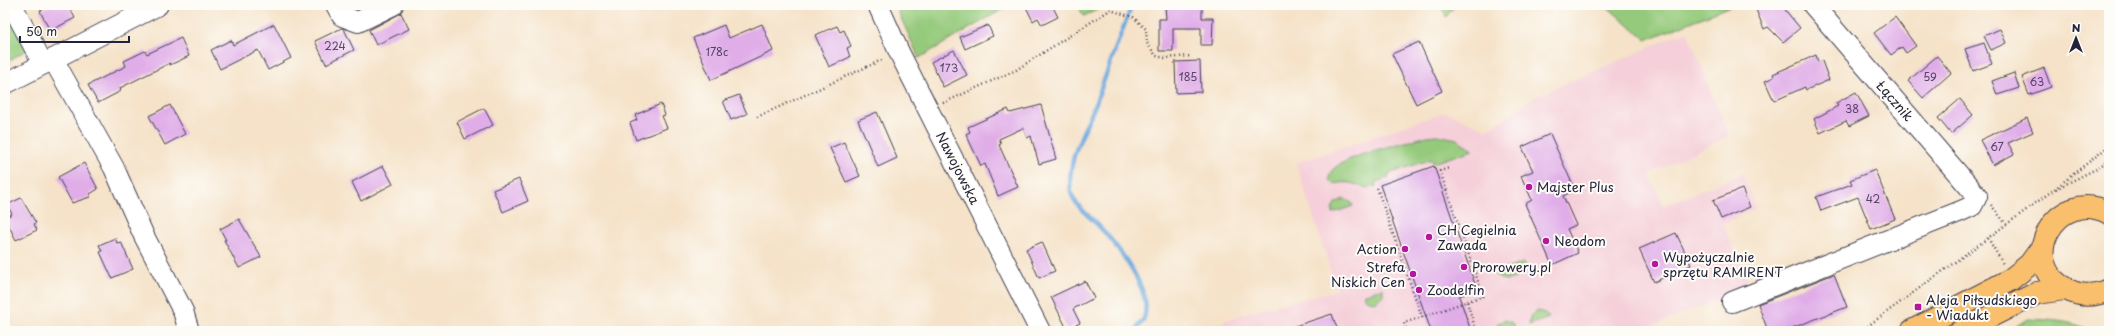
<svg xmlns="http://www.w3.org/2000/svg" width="2114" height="336" font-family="'Playpen Sans',sans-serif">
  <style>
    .built { fill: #f5cfd9 }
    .green { fill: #95ca7b; stroke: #5c765b }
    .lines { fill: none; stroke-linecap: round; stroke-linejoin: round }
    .stream { stroke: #6ca9de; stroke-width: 4.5 }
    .building { fill: #e0ade8 }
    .minor-casing { stroke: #423f50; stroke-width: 22 }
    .major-casing { stroke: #423f50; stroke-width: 24 }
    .path { stroke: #423f50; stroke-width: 2.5; stroke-dasharray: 1 3; stroke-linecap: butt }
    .minor { stroke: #fff; stroke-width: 20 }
    .major { stroke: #f9bf6d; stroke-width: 22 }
    .poi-dot { fill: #b5179e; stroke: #fdfcf7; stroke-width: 1.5 }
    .labels { text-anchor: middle; stroke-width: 4; stroke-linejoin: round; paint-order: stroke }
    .number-label { font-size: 11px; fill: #524566 }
    .street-label { font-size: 13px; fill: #22223b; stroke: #fdfcf7 }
    .poi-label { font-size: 13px; fill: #22223b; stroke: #fdfcf7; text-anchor: start }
  </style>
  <rect width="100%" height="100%" fill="#fdfcf7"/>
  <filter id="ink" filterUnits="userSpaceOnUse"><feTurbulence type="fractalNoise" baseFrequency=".025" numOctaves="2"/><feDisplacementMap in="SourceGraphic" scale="8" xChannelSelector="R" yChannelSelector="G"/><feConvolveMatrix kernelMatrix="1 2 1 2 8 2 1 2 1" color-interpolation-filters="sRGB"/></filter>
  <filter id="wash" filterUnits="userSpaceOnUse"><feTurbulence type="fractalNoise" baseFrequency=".012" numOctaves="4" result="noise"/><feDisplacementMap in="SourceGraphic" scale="16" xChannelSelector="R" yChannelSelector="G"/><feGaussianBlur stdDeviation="0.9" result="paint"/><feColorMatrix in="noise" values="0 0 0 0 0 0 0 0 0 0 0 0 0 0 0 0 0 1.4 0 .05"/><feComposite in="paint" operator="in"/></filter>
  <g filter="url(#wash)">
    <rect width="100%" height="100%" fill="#f5e2c8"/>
    <path class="built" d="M1687 31 1729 136 1649 174 1663 206 1743 174 1756 208 1723 224 1750 287 1640 331H1201L1242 314 1337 290 1296 163 1446 112 1487 130 1535 97Z"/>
    <g class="green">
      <path d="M895 5H1010L919 58Z"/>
      <path d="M1077 5H1108L1084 16Z"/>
      <path d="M1442 5H1455L1446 17Z"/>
      <path d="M1605 5H1733L1646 40Z"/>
      <path d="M5 6 28 49 5 63Z"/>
      <path d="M1437 135 1457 139 1473 150 1433 163 1432 159 1388 174 1389 178 1375 182 1376 186C1362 190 1363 186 1350 183 1345 182 1339 183 1333 184L1329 180C1329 175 1331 170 1336 167 1352 154 1405 143 1427 136Z"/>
      <path d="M1344 199 1351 202 1353 206 1333 213 1332 209 1335 203Z"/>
      <path d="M1523 263 1526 266 1525 271C1518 279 1501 285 1494 273Z"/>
      <path d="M1383 288V295L1376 302 1368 301 1363 295Z"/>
      <path d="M1537 311 1545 313 1549 318 1529 325 1531 315Z"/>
      <path d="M2027 319C2049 320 2071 320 2092 331H2009Z"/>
      <path d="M1504 320 1511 322 1515 327 1505 331H1494L1497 324Z"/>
    </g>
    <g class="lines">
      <path class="stream" d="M1132 5C1119 38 1107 72 1095 105 1084 132 1066 161 1071 192 1074 205 1088 215 1097 224 1115 243 1158 295 1142 322 1140 325 1137 328 1134 331"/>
    </g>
    <g id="blocks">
      <g class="building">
        <path d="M51 5H68L75 18 50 31 40 11Z"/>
        <path d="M1025 5H1052L1058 17 1042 25 1038 18 1033 21Z"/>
        <path d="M1165 5H1202V18H1213L1212 45H1201V28H1173V51H1159V19H1166Z"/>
        <path d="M1754 5H1781L1800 28 1783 42 1768 27 1764 29Z"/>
        <path d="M401 13 409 29 376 45 369 30Z"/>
        <path d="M1895 17 1916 46 1906 53 1902 47 1891 55 1874 33Z"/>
        <path d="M274 24 291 58 268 70 258 50 220 69 211 50 231 40 233 45Z"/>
        <path d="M762 24 773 51 711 80 693 38 724 25 729 38Z"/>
        <path d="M988 25 993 36 965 49 960 37Z"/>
        <path d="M837 26 840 32 844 30 851 46 847 48 850 57 829 67 815 35Z"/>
        <path d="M342 28 344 29 354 50 326 64 315 41Z"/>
        <path d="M2000 29 2006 43 1991 50 1984 36Z"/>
        <path d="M181 38 189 56 170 65V63L120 88 121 91 98 103 88 85 126 66 124 61 145 51 147 54Z"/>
        <path d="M1419 42 1442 91 1416 104 1392 54Z"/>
        <path d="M1984 43 1992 64 1973 71 1965 49Z"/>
        <path d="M954 50 967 75 943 87 931 62Z"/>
        <path d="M1816 55 1818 62 1822 61 1829 80 1806 90 1805 87 1774 101 1765 81 1774 77 1773 74Z"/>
        <path d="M1937 56 1951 73 1923 98 1908 81Z"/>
        <path d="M1200 61 1201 92 1176 93 1175 62Z"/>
        <path d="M2044 68 2051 87 2029 95 2022 77Z"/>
        <path d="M2014 73 2019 88 1997 95 1992 81Z"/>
        <path d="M1856 92 1869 116 1849 126 1846 121 1820 133 1814 119 1838 106 1836 103Z"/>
        <path d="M739 95 747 114 731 120 723 101Z"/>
        <path d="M1960 99 1973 115 1951 134 1938 118Z"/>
        <path d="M661 104 665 115 662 116 667 128 636 140 630 123 637 120 635 115Z"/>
        <path d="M170 105 185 134 165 145 149 116Z"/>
        <path d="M1041 105 1056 159 1039 164 1031 136 1027 138 1023 128 999 139 1001 144 999 145 1018 187 998 196 985 164 981 166 966 134 970 132 968 127 1008 109 1010 113Z"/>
        <path d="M484 108 493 125 465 139 457 122Z"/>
        <path d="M877 112 897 158 878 167 858 120Z"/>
        <path d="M2027 118 2033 132 2008 143 2014 154 1993 165 1980 140Z"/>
        <path d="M1550 134 1575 190 1563 196 1576 225 1567 229 1578 253 1552 265 1525 204 1532 200 1521 176 1533 171 1522 147Z"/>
        <path d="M844 142 860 176 846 182 830 148Z"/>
        <path d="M84 163 98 189 90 194V197L72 203 58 177Z"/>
        <path d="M383 166 393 184 361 201 352 182Z"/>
        <path d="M1434 166 1477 290 1459 296 1471 331H1431L1380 185Z"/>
        <path d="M1875 170 1895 219 1871 229 1858 197 1821 211 1816 197 1852 184 1850 180Z"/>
        <path d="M519 179 528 201 503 212 493 190Z"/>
        <path d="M1742 189 1750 207 1721 219 1713 200Z"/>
        <path d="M21 198 36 223 34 224 37 230 16 240 5 218 12 214 7 205Z"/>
        <path d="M239 219 261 257 239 268 224 240H226L220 229Z"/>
        <path d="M1676 233 1691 265 1654 282 1639 249Z"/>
        <path d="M115 238 117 243 121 242 133 269 112 278 100 252 102 251 99 245Z"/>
        <path d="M1042 242 1055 271 1039 278 1026 249Z"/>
        <path d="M1834 274 1847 307 1784 331H1768L1758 304Z"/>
        <path d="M1085 281 1094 298 1073 309 1080 323 1067 329 1051 297Z"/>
        <path d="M1332 314 1338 331H1287L1286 329Z"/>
      </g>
    </g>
  </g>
  <g filter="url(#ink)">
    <use href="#blocks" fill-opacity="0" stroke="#423f50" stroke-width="1"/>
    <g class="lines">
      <g class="minor-casing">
        <g id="minor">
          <path d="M12 5 43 64"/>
          <path d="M336 5 342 16 358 22 393 5"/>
          <path d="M878 5 899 52 1040 331"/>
          <path d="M53 59 114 168 144 236 183 311 189 331"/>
          <path d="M5 84 158 5"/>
          <path d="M1732 302 1961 211 1972 206 1977 196 1813 5"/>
        </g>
      </g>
      <g class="major-casing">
        <g id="major">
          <path d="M2109 213C2055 185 2014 265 2068 290 2082 297 2095 296 2109 290"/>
          <path d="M1912 331 2010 280 2030 264 2043 246"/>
          <path d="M1961 331 2037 293 2064 289"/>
        </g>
      </g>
      <g class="path">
        <path d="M1110 10 1133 17 1146 29 1147 43 1156 56 1165 58 1191 56"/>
        <path d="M943 103 1016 70 1110 10 1114 5"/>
        <path d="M757 117 884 59"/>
        <path d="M1377 188 1422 317 1404 323 1407 331"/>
        <path d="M2056 189 2096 169 2109 160"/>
        <path d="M1991 205 2006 224"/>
        <path d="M1988 238 2003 264"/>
        <path d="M1467 302 1476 331"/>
        <path d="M1422 317 1483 296 1440 171 1449 168"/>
        <path d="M1861 331 2052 191 2109 146"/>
      </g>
      <use href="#minor" class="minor"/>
      <use href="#major" class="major"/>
    </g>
  </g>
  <g class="poi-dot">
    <circle cx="1529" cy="187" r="4"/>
    <circle cx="1429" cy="237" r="4"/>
    <circle cx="1546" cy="241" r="4"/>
    <circle cx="1405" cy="249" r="4"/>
    <circle cx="1655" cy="264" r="4"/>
    <circle cx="1464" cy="267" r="4"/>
    <circle cx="1413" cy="274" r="4"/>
    <circle cx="1419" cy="290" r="4"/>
    <rect x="1914" y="303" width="8" height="8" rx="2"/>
  </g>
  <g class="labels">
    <g class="number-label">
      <text x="335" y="50">224</text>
      <text x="717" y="56">178c</text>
      <text x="949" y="72">173</text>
      <text x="1188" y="81">185</text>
      <text x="1930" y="81">59</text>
      <text x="2037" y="86">63</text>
      <text x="1852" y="113">38</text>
      <text x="1997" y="151">67</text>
      <text x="1873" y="203">42</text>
    </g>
    <g class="street-label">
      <text transform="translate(1895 101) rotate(49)" y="5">Łącznik</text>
      <text transform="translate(958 168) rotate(63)" y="5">Nawojowska</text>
    </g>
    <g class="poi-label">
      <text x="1537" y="192">Majster Plus</text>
      <text x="1437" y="235">CH Cegielnia<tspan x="1437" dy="15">Zawada</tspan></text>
      <text x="1554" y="246">Neodom</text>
      <text x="1397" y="254" text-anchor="end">Action</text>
      <text x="1663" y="262">Wypożyczalnie<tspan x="1663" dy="15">sprzętu RAMIRENT</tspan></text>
      <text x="1405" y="272" text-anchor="end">Strefa<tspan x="1405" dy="15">Niskich Cen</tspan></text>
      <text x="1472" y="272">Prorowery.pl</text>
      <text x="1427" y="295">Zoodelfin</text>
      <text x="1926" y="305">Aleja Piłsudskiego<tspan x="1926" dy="15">- Wiadukt</tspan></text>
    </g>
  </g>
  <rect width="2114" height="336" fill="none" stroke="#fdfcf7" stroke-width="20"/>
  <g transform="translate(2076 38)" stroke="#fdfcf7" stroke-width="3" paint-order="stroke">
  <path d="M0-3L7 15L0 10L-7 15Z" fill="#22223b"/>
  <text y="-6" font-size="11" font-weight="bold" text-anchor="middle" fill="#22223b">N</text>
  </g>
  <path d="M20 36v6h109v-6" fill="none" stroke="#22223b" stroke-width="2"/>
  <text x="26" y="36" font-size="12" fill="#22223b" stroke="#fdfcf7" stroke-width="3" paint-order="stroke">50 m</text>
</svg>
